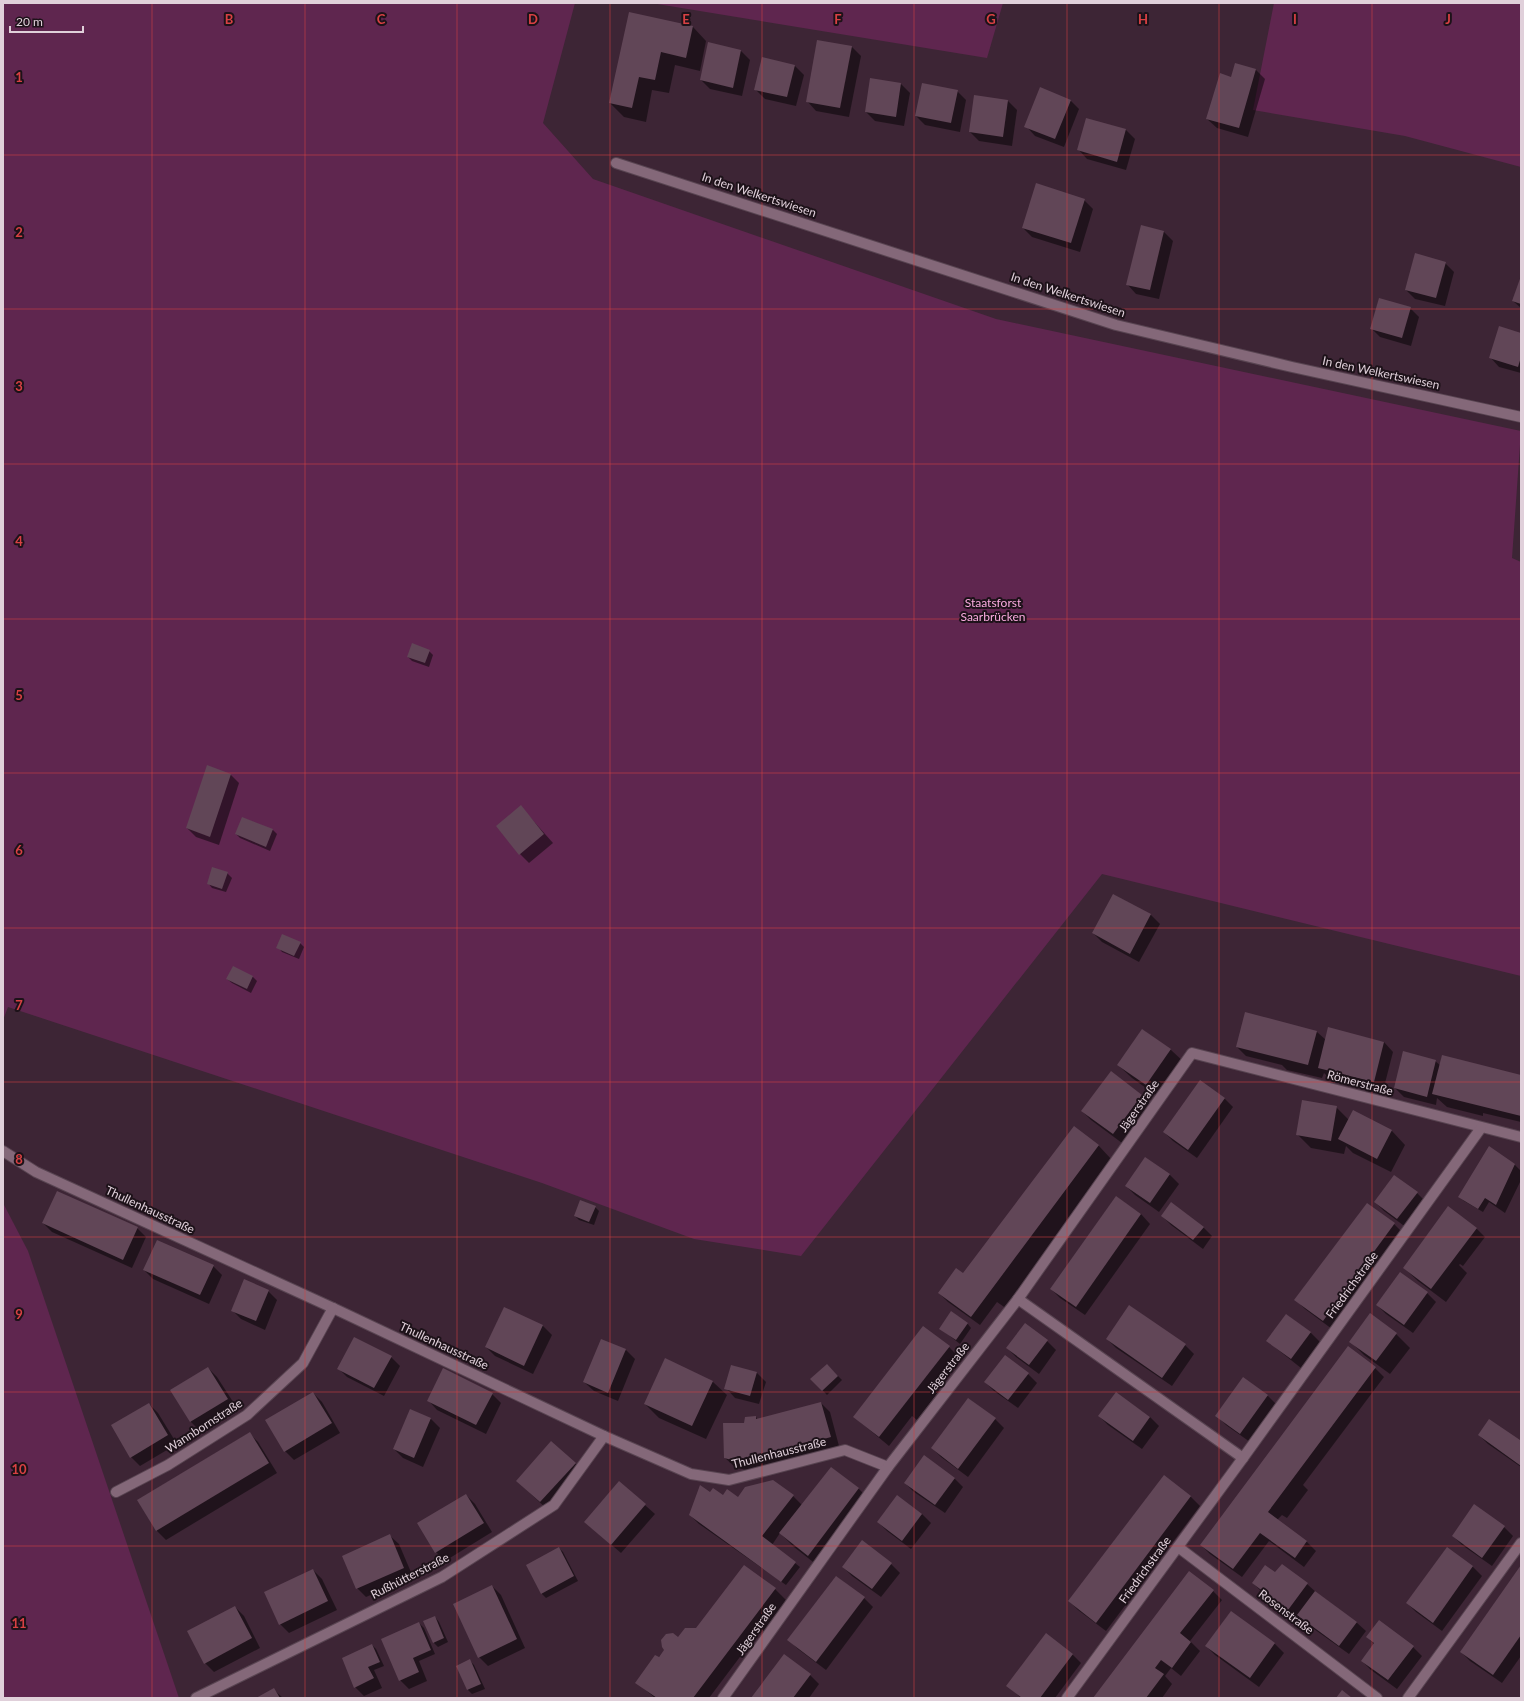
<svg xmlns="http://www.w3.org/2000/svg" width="1524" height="1701" font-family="Lato,sans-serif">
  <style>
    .green { fill: #5f264f }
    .shadow { fill: #0007 }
    .building { fill: #614657 }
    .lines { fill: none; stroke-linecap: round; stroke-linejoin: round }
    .minor-casing { stroke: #584451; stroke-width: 12 }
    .minor { stroke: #846879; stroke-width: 10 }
    .grid { fill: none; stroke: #d84143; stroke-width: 1; stroke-opacity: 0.55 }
    .labels { text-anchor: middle; stroke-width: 4; stroke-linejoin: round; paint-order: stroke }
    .street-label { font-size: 12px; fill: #e0d0da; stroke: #1d1219 }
    .park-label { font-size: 12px; fill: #faabdf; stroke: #1d1219 }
    .grid-label { font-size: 13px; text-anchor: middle; font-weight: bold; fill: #d84143; stroke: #1d1219; stroke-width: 4; stroke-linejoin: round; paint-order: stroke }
  </style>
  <rect width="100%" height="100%" fill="#3d2535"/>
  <g class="green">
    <path d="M3 3H575L543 123 593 179 996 319 1521 431 1512 558 1521 562V976L1102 874 801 1256 694 1239 542 1183 8 1007 3 1020Z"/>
    <path d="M651 3H1003L987 58Z"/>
    <path d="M1274 3H1521V167L1405 136 1253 110Z"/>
    <path d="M3 1203 28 1251 179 1698H3Z"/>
  </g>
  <g class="shadow">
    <path d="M630 14 693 27 706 41 700 71 675 65 669 93 652 90 646 122 624 117 610 103Z"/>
    <path d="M709 44 741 51 750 60 742 96 710 89 701 80Z"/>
    <path d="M852 47 861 56 849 117 816 111 807 101Z"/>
    <path d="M795 66 804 75 796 106 765 99 756 90Z"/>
    <path d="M1256 70 1265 79 1248 137 1217 128 1207 119 1232 78Z"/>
    <path d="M901 84 910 93 904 126 875 121 866 112Z"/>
    <path d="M957 91 966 100 960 132 925 125 916 116Z"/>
    <path d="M1070 100 1079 109 1064 147 1035 136 1026 126Z"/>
    <path d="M1008 101 1017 110 1012 146 979 141 970 132Z"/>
    <path d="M1087 119 1126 130 1135 139 1126 170 1087 159 1078 149Z"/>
    <path d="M1084 200 1093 209 1080 252 1032 237 1023 228Z"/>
    <path d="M1142 226 1164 232 1173 241 1159 299 1136 294 1127 284Z"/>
    <path d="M1445 263 1454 272 1445 306 1415 299 1406 290Z"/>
    <path d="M1521 278V308L1513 301Z"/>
    <path d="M1410 308 1419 317 1411 346 1380 337 1371 328Z"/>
    <path d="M1521 334V373L1499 367 1490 357Z"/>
    <path d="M429 651 433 655 429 667 412 661 408 657Z"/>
    <path d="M230 774 239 783 219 845 196 837 187 828Z"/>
    <path d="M521 807 553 843 529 863 520 854Z"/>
    <path d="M243 818 273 830 277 834 270 851 240 838 236 834Z"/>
    <path d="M227 873 232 878 226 892 212 888 208 883Z"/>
    <path d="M1114 895 1151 915 1160 924 1139 962 1102 942 1093 933Z"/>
    <path d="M300 943 304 947 299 959 282 952 278 947Z"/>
    <path d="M233 967 253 977 257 981 251 993 232 983 227 979Z"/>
    <path d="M1282 1023 1317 1032 1326 1040 1384 1042 1393 1052 1383 1091 1328 1077 1324 1073 1322 1078 1287 1070 1282 1065 1246 1056 1237 1047Z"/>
    <path d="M1143 1030 1171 1050 1185 1063 1160 1098 1132 1078 1118 1065Z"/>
    <path d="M1435 1061 1440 1065 1521 1076V1122L1483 1113V1116L1447 1107 1437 1098 1436 1105 1404 1097 1395 1088Z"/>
    <path d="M1111 1072 1142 1096 1151 1105 1122 1143 1091 1120 1082 1111Z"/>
    <path d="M1224 1098 1233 1107 1197 1158 1173 1141 1164 1132Z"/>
    <path d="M1336 1107 1349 1120 1353 1112 1392 1131 1405 1145 1391 1172 1353 1153 1346 1146 1344 1154 1311 1148 1297 1134Z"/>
    <path d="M1074 1127 1099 1146 1112 1160 1007 1309 997 1302 980 1325 948 1302 939 1293 969 1279Z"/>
    <path d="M1489 1148 1515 1165 1521 1171V1180L1505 1213 1489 1202 1483 1212 1464 1201 1459 1197Z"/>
    <path d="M1145 1158 1170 1175 1179 1184 1159 1212 1135 1195 1126 1186Z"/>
    <path d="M1417 1193 1426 1202 1407 1228 1384 1211 1375 1202Z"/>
    <path d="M1116 1197 1141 1214 1150 1224 1085 1315 1060 1298 1051 1289Z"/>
    <path d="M1367 1204 1394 1224 1403 1233 1332 1329 1305 1309 1296 1300Z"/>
    <path d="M595 1207 599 1211 594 1225 579 1220 575 1216Z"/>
    <path d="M1162 1216 1203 1227 1212 1236 1203 1249 1171 1225Z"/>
    <path d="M43 1223 137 1228 146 1237 132 1268 52 1232Z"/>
    <path d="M1476 1228 1485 1237 1463 1266 1460 1264 1459 1265 1467 1273 1446 1302 1418 1281 1404 1268Z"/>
    <path d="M213 1266 222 1275 209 1304 153 1279 144 1270Z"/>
    <path d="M268 1291 277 1300 265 1330 241 1319 232 1310Z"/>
    <path d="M1427 1293 1436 1302 1413 1333 1386 1314 1377 1305Z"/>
    <path d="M1130 1306 1185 1345 1194 1354 1172 1386 1116 1348 1107 1339Z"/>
    <path d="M504 1308 543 1326 552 1335 533 1374 495 1356 486 1347Z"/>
    <path d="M1287 1315 1311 1333 1320 1342 1301 1368 1277 1349 1268 1340Z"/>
    <path d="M967 1323 971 1328 960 1344 941 1329Z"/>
    <path d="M1025 1324 1047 1341 1056 1350 1039 1374 1016 1357 1007 1348Z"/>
    <path d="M1396 1334 1410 1348 1390 1374 1364 1355 1351 1342Z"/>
    <path d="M949 1347 958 1356 935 1387 939 1391 917 1420 912 1416 889 1446 854 1417Z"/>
    <path d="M626 1350 635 1359 618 1401 594 1391 584 1382Z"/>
    <path d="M391 1357 400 1366 384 1396 347 1377 338 1368Z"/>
    <path d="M666 1360 713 1382 727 1395 706 1439 659 1418 645 1404Z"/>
    <path d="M827 1365 842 1380 827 1395 812 1379Z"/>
    <path d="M732 1366 757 1373 766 1382 759 1404 735 1398 726 1388Z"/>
    <path d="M208 1368 217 1377 237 1408 200 1431 191 1422 172 1390Z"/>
    <path d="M1375 1368 1384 1377 1303 1485 1308 1490 1287 1518 1282 1515 1277 1520 1307 1542 1316 1551 1304 1567 1269 1541 1242 1577 1210 1554 1201 1545Z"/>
    <path d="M1028 1374 1037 1383 1018 1408 994 1391 985 1382Z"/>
    <path d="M1244 1379 1268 1396 1277 1405 1250 1442 1226 1425 1217 1416Z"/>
    <path d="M313 1393 322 1402 340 1433 294 1460 285 1451Z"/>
    <path d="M1116 1393 1150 1417 1159 1426 1142 1449 1108 1425 1099 1416Z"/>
    <path d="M492 1394 501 1403 486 1434 437 1410 428 1400Z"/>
    <path d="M969 1399 995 1419 1004 1428 968 1477 941 1457 932 1448Z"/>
    <path d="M821 1403 830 1412 839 1446 754 1470H746L735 1467 725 1458 745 1424 756 1417 758 1420Z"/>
    <path d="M149 1404 158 1413 177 1444 140 1466 131 1457Z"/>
    <path d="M411 1410 431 1419 440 1428 423 1467 403 1458 394 1449Z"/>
    <path d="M249 1433 258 1442 277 1473 166 1540 157 1531 138 1500Z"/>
    <path d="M1479 1435 1520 1442 1521 1440V1467L1488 1444Z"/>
    <path d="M575 1463 584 1472 549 1511 517 1481Z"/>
    <path d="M1164 1477 1191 1497 1200 1506 1106 1631 1078 1610 1069 1601Z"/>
    <path d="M954 1478 963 1487 945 1513 914 1492 905 1483Z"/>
    <path d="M619 1482 655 1514 621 1553 585 1522Z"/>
    <path d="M858 1488 867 1497 837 1537 842 1542 822 1569 794 1547 780 1533 772 1545 800 1567 786 1585 699 1524 690 1515 711 1494 723 1497 739 1498 793 1496 803 1506Z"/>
    <path d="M466 1495 475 1504 492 1532 445 1561 436 1552Z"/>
    <path d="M922 1514 931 1523 911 1549 887 1531 878 1522Z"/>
    <path d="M1504 1527 1513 1536 1492 1566 1462 1545 1453 1536Z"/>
    <path d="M389 1535 399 1544 413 1577 366 1597 357 1588Z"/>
    <path d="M559 1548 563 1552 578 1581 546 1598 541 1593Z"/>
    <path d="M1447 1548 1473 1567 1482 1576 1442 1631 1416 1612 1407 1603Z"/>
    <path d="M891 1564 900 1573 881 1597 852 1576 843 1567Z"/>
    <path d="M1521 1567V1656L1502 1683 1470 1661 1461 1652Z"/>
    <path d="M313 1570 322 1579 337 1610 289 1633 280 1624Z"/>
    <path d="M837 1577 864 1598 873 1607 826 1670 798 1649 789 1640Z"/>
    <path d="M1253 1583 1307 1584 1317 1593 1356 1622 1366 1631 1349 1654 1307 1624 1299 1616 1298 1618 1262 1592Z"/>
    <path d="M492 1586 501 1595 525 1648 488 1666 479 1657Z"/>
    <path d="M775 1589 789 1603 766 1633 761 1629 709 1698H655L636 1682 665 1650 679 1638Z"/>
    <path d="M1213 1591 1222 1600 1190 1641 1200 1651 1181 1676 1171 1668 1165 1676 1172 1684 1162 1698H1094Z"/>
    <path d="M235 1607 244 1616 260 1648 214 1672 205 1663Z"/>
    <path d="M1231 1612 1275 1644 1284 1653 1259 1687 1215 1655 1206 1646Z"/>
    <path d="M435 1617 439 1622 448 1642 438 1647 434 1643Z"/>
    <path d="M419 1623 424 1628 435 1654 419 1661 427 1681 409 1689 400 1680Z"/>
    <path d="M1367 1637 1413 1647 1422 1656 1397 1689 1371 1670 1362 1661 1374 1644Z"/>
    <path d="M372 1645 376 1649 384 1666 374 1670 382 1688 364 1696 355 1687Z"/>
    <path d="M1072 1654 1081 1663 1055 1698H1021L1008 1686Z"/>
    <path d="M470 1661 474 1665 485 1689 472 1694 468 1690 457 1667Z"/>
    <path d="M810 1675 819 1684 809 1698H752Z"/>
    <path d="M274 1690 283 1698H258Z"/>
  </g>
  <g class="building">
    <path d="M629 12 693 26 686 58 661 52 655 80 639 77 632 108 609 103Z"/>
    <path d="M817 40 852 46 840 108 806 102Z"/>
    <path d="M708 42 741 50 733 88 700 80Z"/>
    <path d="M762 57 795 65 787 97 754 90Z"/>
    <path d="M1235 63 1256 69 1239 128 1206 119 1220 73 1231 77Z"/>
    <path d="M870 78 901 83 896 117 865 112Z"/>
    <path d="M922 83 958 90 951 123 915 116Z"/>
    <path d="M1040 87 1071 100 1055 139 1024 127Z"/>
    <path d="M974 95 1008 100 1003 137 969 132Z"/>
    <path d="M1086 118 1126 129 1117 162 1077 150Z"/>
    <path d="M1036 183 1085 199 1071 243 1022 228Z"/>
    <path d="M1141 225 1164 231 1150 290 1126 285Z"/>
    <path d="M1415 253 1446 262 1436 298 1405 290Z"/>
    <path d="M1521 276V304L1512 301Z"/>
    <path d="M1379 298 1411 307 1402 338 1370 329Z"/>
    <path d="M1499 326 1521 333V357L1518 367 1489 358Z"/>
    <path d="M412 643 430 650 425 663 407 657Z"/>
    <path d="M207 765 231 774 210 837 186 828Z"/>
    <path d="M521 805 544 834 519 855 496 826Z"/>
    <path d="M242 817 273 829 266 847 235 834Z"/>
    <path d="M212 867 228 872 222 889 207 884Z"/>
    <path d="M1113 894 1151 914 1130 954 1092 933Z"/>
    <path d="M282 934 301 942 294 956 276 948Z"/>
    <path d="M233 966 253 976 247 989 226 979Z"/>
    <path d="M1245 1012 1317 1031 1308 1065 1236 1047Z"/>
    <path d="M1328 1027 1384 1042 1374 1082 1318 1068Z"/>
    <path d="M1142 1029 1171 1049 1146 1085 1117 1065Z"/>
    <path d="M1403 1051 1436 1060 1427 1097 1394 1088Z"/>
    <path d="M1442 1055 1521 1075V1116L1432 1094Z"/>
    <path d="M1111 1071 1142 1095 1113 1134 1081 1111Z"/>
    <path d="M1200 1080 1225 1098 1188 1150 1163 1132Z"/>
    <path d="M1302 1100 1337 1106 1331 1141 1296 1135Z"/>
    <path d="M1353 1110 1392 1130 1377 1159 1338 1139Z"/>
    <path d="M1074 1126 1099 1145 971 1317 938 1293 956 1268 963 1273Z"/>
    <path d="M1489 1146 1515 1164 1496 1205 1485 1198 1478 1209 1458 1197Z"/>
    <path d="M1145 1157 1170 1174 1150 1203 1125 1186Z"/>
    <path d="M1394 1175 1418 1192 1397 1219 1374 1202Z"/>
    <path d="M57 1191 138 1227 123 1260 42 1223Z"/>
    <path d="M1116 1196 1141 1214 1076 1307 1050 1289Z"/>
    <path d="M580 1200 596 1206 589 1222 574 1216Z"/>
    <path d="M1171 1202 1204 1227 1193 1240 1161 1216Z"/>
    <path d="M1367 1203 1395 1223 1323 1321 1294 1300Z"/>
    <path d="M1448 1206 1477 1228 1431 1289 1403 1268Z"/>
    <path d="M157 1240 214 1265 200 1295 143 1270Z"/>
    <path d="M1400 1272 1428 1292 1404 1325 1376 1305Z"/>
    <path d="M244 1279 269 1290 256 1321 231 1311Z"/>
    <path d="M1129 1305 1186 1344 1162 1378 1106 1339Z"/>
    <path d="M504 1307 543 1325 524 1366 485 1347Z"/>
    <path d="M951 1311 968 1323 956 1340 939 1329Z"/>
    <path d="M1370 1313 1397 1333 1376 1361 1349 1342Z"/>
    <path d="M1286 1314 1311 1332 1291 1359 1266 1341Z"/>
    <path d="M1025 1323 1048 1340 1029 1365 1006 1348Z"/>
    <path d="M923 1326 950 1346 879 1437 853 1417Z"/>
    <path d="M354 1337 392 1356 374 1388 337 1369Z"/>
    <path d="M601 1339 626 1349 608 1393 583 1382Z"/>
    <path d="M1348 1346 1376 1367 1268 1512 1307 1541 1295 1558 1260 1533 1233 1569 1200 1545Z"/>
    <path d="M1005 1355 1029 1373 1008 1400 984 1382Z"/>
    <path d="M665 1358 713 1381 692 1426 644 1404Z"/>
    <path d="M827 1364 838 1376 822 1391 810 1379Z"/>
    <path d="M731 1365 757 1372 750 1396 724 1389Z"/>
    <path d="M208 1367 228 1399 190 1422 170 1390Z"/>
    <path d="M443 1368 493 1393 476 1425 427 1401Z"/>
    <path d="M1243 1377 1268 1395 1240 1434 1215 1416Z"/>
    <path d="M313 1392 332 1423 284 1452 265 1420Z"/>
    <path d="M1116 1392 1150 1417 1133 1441 1098 1416Z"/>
    <path d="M968 1398 996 1418 958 1469 931 1448Z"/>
    <path d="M821 1402 831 1437 744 1461H736L724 1458 723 1423H744L745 1417 756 1416V1419Z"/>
    <path d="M149 1403 168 1435 130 1458 111 1425Z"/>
    <path d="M410 1409 431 1418 414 1458 393 1449Z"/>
    <path d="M1489 1419 1520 1440 1521 1439V1466L1478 1435Z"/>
    <path d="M250 1432 269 1463 156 1531 137 1500Z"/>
    <path d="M551 1441 576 1463 540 1502 516 1481Z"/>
    <path d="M924 1455 955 1478 935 1505 904 1483Z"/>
    <path d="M831 1467 859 1488 808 1556 779 1533Z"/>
    <path d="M1164 1475 1191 1496 1096 1623 1068 1601Z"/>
    <path d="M773 1480 794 1495 762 1536 796 1562 781 1582 689 1515 700 1485 710 1492 713 1488 723 1495 727 1489 738 1497 745 1487Z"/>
    <path d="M619 1481 646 1504 611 1545 584 1522Z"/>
    <path d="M466 1494 484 1523 435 1553 417 1523Z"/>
    <path d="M897 1495 922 1514 902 1541 877 1522Z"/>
    <path d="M1474 1504 1505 1526 1482 1558 1452 1536Z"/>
    <path d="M390 1534 404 1568 356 1589 342 1556Z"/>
    <path d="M862 1540 892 1563 872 1589 842 1567Z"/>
    <path d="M559 1547 574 1576 541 1594 526 1565Z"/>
    <path d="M1447 1547 1473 1566 1433 1623 1406 1603Z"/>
    <path d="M1282 1564 1308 1583 1288 1610 1252 1583 1265 1565 1275 1572Z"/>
    <path d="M744 1565 776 1588 693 1698H657L635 1683 655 1655 659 1657 664 1650 662 1647 661 1640 666 1634 673 1633 678 1637 685 1628H696Z"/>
    <path d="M1521 1565V1635L1493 1675 1460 1652Z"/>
    <path d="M313 1569 328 1601 279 1625 264 1592Z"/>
    <path d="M1189 1571 1214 1590 1180 1633 1191 1642 1172 1668 1161 1660 1155 1668 1164 1674 1146 1698H1093Z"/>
    <path d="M836 1576 865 1597 816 1662 787 1640Z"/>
    <path d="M492 1585 517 1639 478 1658 453 1604Z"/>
    <path d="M1315 1591 1357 1622 1339 1646 1297 1615Z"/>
    <path d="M235 1606 252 1638 204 1664 187 1631Z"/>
    <path d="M1231 1611 1275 1643 1250 1678 1205 1646Z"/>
    <path d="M435 1616 444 1638 433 1643 423 1621Z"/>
    <path d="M1379 1620 1414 1646 1388 1680 1361 1661 1374 1643 1366 1637Z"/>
    <path d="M419 1622 431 1650 413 1658 419 1672 399 1681 381 1639Z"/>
    <path d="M1046 1633 1073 1654 1040 1698H1022L1006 1686Z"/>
    <path d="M372 1644 380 1662 368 1667 374 1678 354 1688 342 1658Z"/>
    <path d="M784 1654 811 1674 793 1698H751Z"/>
    <path d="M470 1659 481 1684 467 1690 456 1666Z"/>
    <path d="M274 1688 280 1698H256Z"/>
    <path d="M1342 1690 1352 1698H1336Z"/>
  </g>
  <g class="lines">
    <g class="minor-casing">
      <g id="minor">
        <path d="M616 163 1116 325 1292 367 1521 417"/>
        <path d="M3 1151 36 1172 333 1308 604 1436 691 1474 729 1480 845 1450 888 1467"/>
        <path d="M1018 1299 1243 1458"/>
        <path d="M116 1492 168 1465 247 1415 303 1363 333 1308"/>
        <path d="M1178 1547 1377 1698"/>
        <path d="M196 1698 442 1577 554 1505 604 1436"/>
        <path d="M723 1698 888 1467 1018 1299 1192 1053 1521 1137"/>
        <path d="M1067 1698 1243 1458 1481 1128"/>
        <path d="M1408 1698 1521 1543"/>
      </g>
    </g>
    <use href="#minor" class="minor"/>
  </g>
  <path class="grid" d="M152 3V1698M305 3V1698M457 3V1698M610 3V1698M762 3V1698M914 3V1698M1067 3V1698M1219 3V1698M1372 3V1698M3 155H1521M3 309H1521M3 464H1521M3 619H1521M3 773H1521M3 928H1521M3 1082H1521M3 1237H1521M3 1392H1521M3 1546H1521"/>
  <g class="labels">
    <g class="street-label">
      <text transform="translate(759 195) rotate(18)" y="4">In den Welkertswiesen</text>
      <text transform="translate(1068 295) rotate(18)" y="4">In den Welkertswiesen</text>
      <text transform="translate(1381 373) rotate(12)" y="4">In den Welkertswiesen</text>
      <text transform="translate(1360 1083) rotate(15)" y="4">Römerstraße</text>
      <text transform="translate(1139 1106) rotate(-55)" y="4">Jägerstraße</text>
      <text transform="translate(150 1210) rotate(25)" y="4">Thullenhausstraße</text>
      <text transform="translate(1352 1285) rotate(-54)" y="4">Friedrichstraße</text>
      <text transform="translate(444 1346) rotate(25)" y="4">Thullenhausstraße</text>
      <text transform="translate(948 1368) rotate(-52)" y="4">Jägerstraße</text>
      <text transform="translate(204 1426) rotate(-33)" y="4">Wannbornstraße</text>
      <text transform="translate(779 1453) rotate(-14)" y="4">Thullenhausstraße</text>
      <text transform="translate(1145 1570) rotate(-54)" y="4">Friedrichstraße</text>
      <text transform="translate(410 1576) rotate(-27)" y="4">Rußhütterstraße</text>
      <text transform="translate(1286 1612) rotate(37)" y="4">Rosenstraße</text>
      <text transform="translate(756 1629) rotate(-55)" y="4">Jägerstraße</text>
    </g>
    <g class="park-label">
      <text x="993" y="607">Staatsforst<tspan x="993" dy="14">Saarbrücken</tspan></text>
    </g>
  </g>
  <g class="grid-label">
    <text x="229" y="24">B</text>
    <text x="381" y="24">C</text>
    <text x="533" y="24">D</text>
    <text x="686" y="24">E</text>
    <text x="838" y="24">F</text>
    <text x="991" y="24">G</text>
    <text x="1143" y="24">H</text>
    <text x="1295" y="24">I</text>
    <text x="1448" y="24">J</text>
    <text x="19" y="82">1</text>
    <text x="19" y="237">2</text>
    <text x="19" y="391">3</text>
    <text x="19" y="546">4</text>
    <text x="19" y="700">5</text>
    <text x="19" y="855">6</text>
    <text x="19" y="1010">7</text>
    <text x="19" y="1164">8</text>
    <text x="19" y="1319">9</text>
    <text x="19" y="1474">10</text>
    <text x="19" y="1628">11</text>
  </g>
  <rect width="1524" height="1701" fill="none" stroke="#e0d0da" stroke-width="8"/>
  <path d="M10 26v6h73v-6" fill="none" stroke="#e0d0da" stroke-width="2"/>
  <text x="16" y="26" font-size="12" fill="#e0d0da" stroke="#1d1219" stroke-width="3" paint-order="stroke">20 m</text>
</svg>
